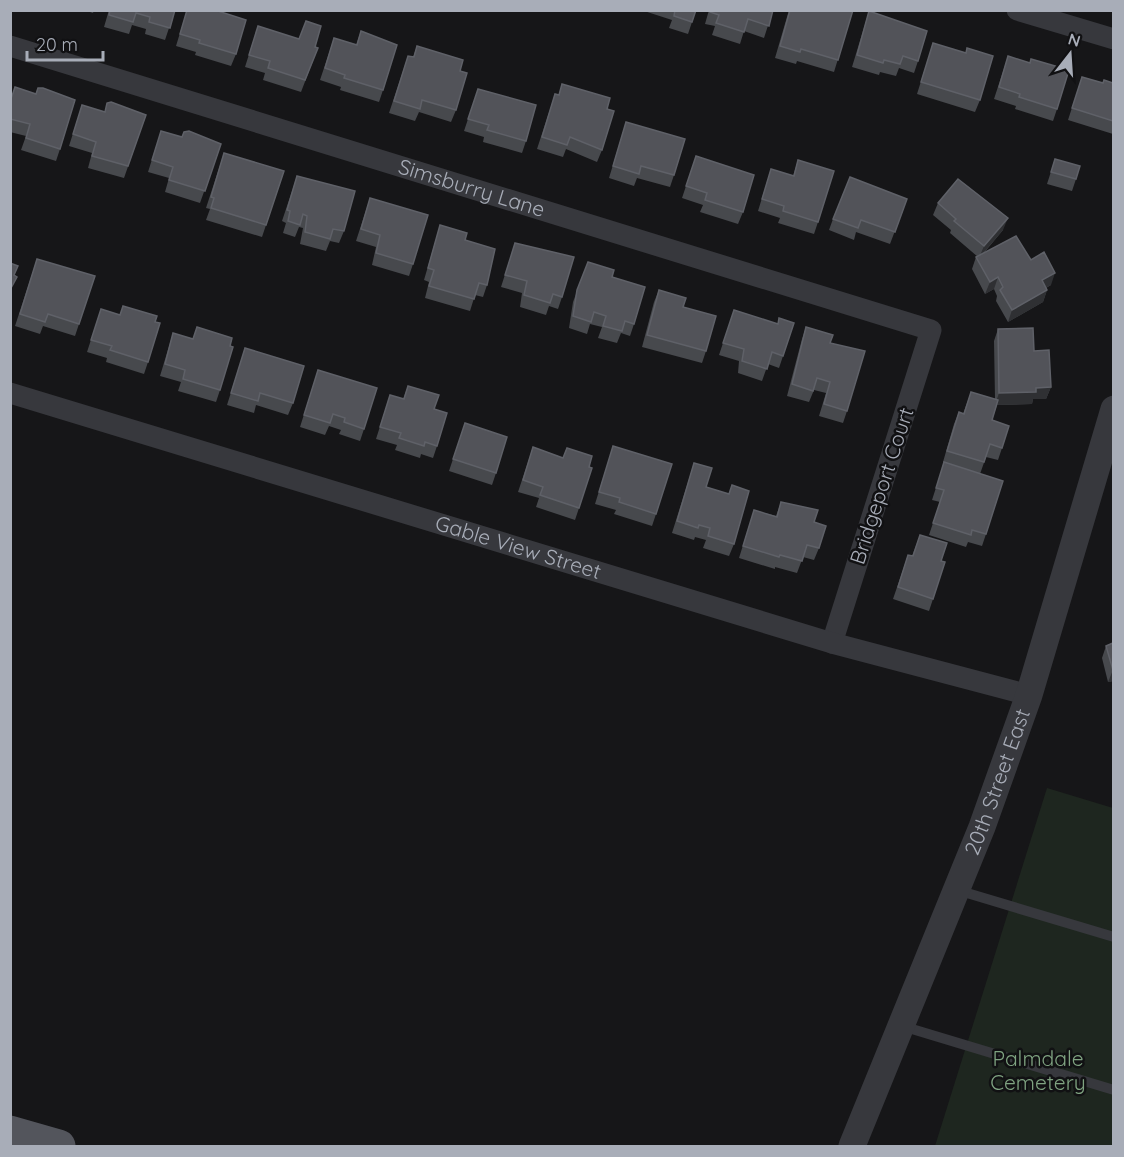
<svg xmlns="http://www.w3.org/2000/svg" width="1124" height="1157" font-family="Quicksand,sans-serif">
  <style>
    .green { fill: #1e261f }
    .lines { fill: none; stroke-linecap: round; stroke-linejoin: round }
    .service { stroke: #37383d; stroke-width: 10 }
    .minor { stroke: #37383d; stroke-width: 21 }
    .tertiary { stroke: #37383d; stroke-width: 27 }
    .primary { stroke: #53555c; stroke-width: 33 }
    .wall { fill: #47494d }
    .shaded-wall { fill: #2f3033 }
    .building { fill: #525359; stroke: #5f6168; stroke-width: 1.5 }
    .labels { text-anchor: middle; stroke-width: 5; stroke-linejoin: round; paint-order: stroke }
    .street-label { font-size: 21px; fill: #a8adb8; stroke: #111113 }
    .park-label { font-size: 21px; fill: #7fa381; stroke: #111113 }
  </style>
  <rect width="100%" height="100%" fill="#161618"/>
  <path class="green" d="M1047 788 1113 808V1146H935Z"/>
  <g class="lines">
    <g class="service">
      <path d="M957 890 1114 937"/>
      <path d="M902 1026 1114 1090"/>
    </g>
    <g class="minor">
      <path d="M1017 10 1114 39"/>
      <path id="s1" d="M10 46 931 330 832 643"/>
      <path id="s2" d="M10 393 832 643 1029 695"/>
    </g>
    <path class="tertiary" id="s3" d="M852 1146 982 827 1029 695 1114 409"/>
    <path class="primary" d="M10 1132 59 1146"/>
  </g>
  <g class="wall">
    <path d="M84 10H94L93 13Z"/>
    <path d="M109 10H175L165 40 145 34 146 29 132 25 129 34 104 27Z"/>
    <path d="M187 10H215L236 54 231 66 195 55 196 52 176 46Z"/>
    <path d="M641 10H696L688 34 669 28 672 20Z"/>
    <path d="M709 10H773L764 38 744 31 740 44 712 35 715 26 705 24Z"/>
    <path d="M789 10H853L834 72 797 61 796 64 775 58Z"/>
    <path d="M869 11 918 61 914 73 899 68 896 76 880 72 879 75 852 67Z"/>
    <path d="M258 26 318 48 301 92 263 80 265 73 245 67Z"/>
    <path d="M361 31 383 90 379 102 340 90 341 87 320 80 334 38 356 45Z"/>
    <path d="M933 43 980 100 975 112 917 94Z"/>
    <path d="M417 46 460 71 456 110 451 122 419 112 415 121 389 113 408 56 413 57Z"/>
    <path d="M1008 56 1057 109 1053 121 1015 109 1016 106 994 99Z"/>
    <path d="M1082 77 1103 83H1113V134L1068 120Z"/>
    <path d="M562 84 607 109 602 150 597 162 566 149 563 157 537 149 555 94 559 95Z"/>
    <path d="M15 87 60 149 56 161 21 150 26 136 10 132V100Z"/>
    <path d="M478 89 526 141 522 153 483 142 484 137 464 131Z"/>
    <path d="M82 105 104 112 146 115 124 178 88 168 92 153 69 146Z"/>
    <path d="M626 122 674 175 670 187 637 178 634 186 609 178Z"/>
    <path d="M161 131 182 137 221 144 200 203 165 192 169 178 148 172Z"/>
    <path d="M224 153 284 171 262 237 206 220 210 209 206 208Z"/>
    <path d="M696 156 743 212 738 224 700 212 703 205 682 198Z"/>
    <path d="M1055 159 1076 179 1072 191 1047 184Z"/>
    <path d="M798 160 818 222 814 234 778 223 780 218 758 211 771 169 793 176Z"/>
    <path d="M297 176 344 231 339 243 330 241 326 251 300 244 303 228 299 227 295 237 283 233 286 223 282 221Z"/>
    <path d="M370 198 413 264 409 276 372 265 376 247 356 241Z"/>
    <path d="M907 199 890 244 856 232 854 240 829 230 833 219Z"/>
    <path d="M938 203 1003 230 983 254 1031 260 1051 285 1046 288 1047 290 1043 302 1008 322 996 301 997 296 994 289 985 294 972 269 976 257H978L950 233 951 230 933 215Z"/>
    <path d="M440 225 465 240 487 285 483 297 475 295 470 311 425 298 429 282 424 280Z"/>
    <path d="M515 243 562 297 558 309 549 306 546 315 520 307 522 293 501 287Z"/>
    <path d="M37 259 79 324 75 336 43 326 40 334 15 326Z"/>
    <path d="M588 262 612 277 634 324 630 336 621 333 617 343 598 338 602 327 590 324 587 334 569 328 573 302Z"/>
    <path d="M659 290 683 307 706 351 702 363 642 347 654 302Z"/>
    <path d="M123 306 155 322 148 362 144 374 106 362 107 358 87 352 101 309 120 315Z"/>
    <path d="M734 310 783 356 779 368 768 364 762 381 738 373 739 361 719 355Z"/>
    <path d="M197 327 230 346 220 390 216 402 178 391 181 382 160 376 173 333 193 339Z"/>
    <path d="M806 327 847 411 843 423 819 416 826 393 814 390 809 402 787 396 802 339Z"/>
    <path d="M998 329 1034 351 1051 387 1046 399H1033L1032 404 997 405 992 420 1002 448 998 460 986 457 980 474 986 534 982 546 968 542 966 547 929 535 940 502 932 500 944 463 943 462 954 424 959 412 963 414 971 392 995 399 994 341Z"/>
    <path d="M245 348 293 403 288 415 256 405 254 413 227 405Z"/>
    <path d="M318 370 364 429 360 441 339 434 341 430 329 426 325 435 300 427Z"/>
    <path d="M408 386 434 409 437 446 433 458 421 454 420 458 395 450 397 445 376 439 390 395 403 399Z"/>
    <path d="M465 423 496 473 492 485 449 471Z"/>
    <path d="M613 446 656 514 652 526 614 514 616 510 595 504Z"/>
    <path d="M533 447 589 467 579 508 575 520 536 507 539 498 518 492Z"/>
    <path d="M694 463 734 544 729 556 703 548 706 540 695 537 694 540 672 533Z"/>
    <path d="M781 502 814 522 819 548 814 560 803 557 797 573 775 567V569L739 558 754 510 776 516Z"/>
    <path d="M920 535 941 561 933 599 929 611 893 599 908 555 912 556Z"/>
    <path d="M1113 643V681L1108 682 1102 658 1106 646Z"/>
  </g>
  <g class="shaded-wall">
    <path d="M1008 218 1003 230 979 258 984 246Z"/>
    <path d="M1055 273 1051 285 1037 292 1042 280Z"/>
    <path d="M998 277 994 289 985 294 990 282Z"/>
    <path d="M1047 290 1043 302 1008 322 1012 310Z"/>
    <path d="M1051 387 1046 399H1033L1032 404 995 405 999 393 1036 388Z"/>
    <path d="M1113 670V681L1108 682Z"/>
  </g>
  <g class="building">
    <path d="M110 10H175L170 28 149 22 150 17 136 13 133 22 109 15Z"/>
    <path d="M187 10H215L246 20 236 54 199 43 200 40 180 34Z"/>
    <path d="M675 10H696L692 22 674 16Z"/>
    <path d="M710 10H773L769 26 748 19 744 32 716 23 719 15 710 12Z"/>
    <path d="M790 10H853L838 60 801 49 800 52 780 46Z"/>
    <path d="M869 11 927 31 918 61 903 56 900 64 884 60 883 63 857 55Z"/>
    <path d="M306 21 321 26 315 47 318 48 305 80 268 68 270 61 249 55 258 26 299 39Z"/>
    <path d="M361 31 397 45 383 90 344 78 345 75 325 68 334 38 357 45Z"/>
    <path d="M933 43 966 53 967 48 993 56 980 100 921 82Z"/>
    <path d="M417 46 463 60 460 71 467 73 456 110 422 100 420 109 394 101 408 56 414 57Z"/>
    <path d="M1008 56 1030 63 1031 59 1069 70 1057 109 1019 97 1020 94 999 87Z"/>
    <path d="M1082 77 1103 83 1104 80 1113 83V121L1072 108Z"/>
    <path d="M562 84 610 98 607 109 614 111 602 150 570 137 567 145 542 137 555 94 559 95Z"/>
    <path d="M15 87 36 94 38 88H43L75 100 60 149 26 138 30 124 10 119V102Z"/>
    <path d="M478 89 536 105 526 141 487 130 489 125 468 119Z"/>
    <path d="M111 102 146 115 128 166 92 156 96 142 73 134 82 105 105 112 107 103Z"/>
    <path d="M626 122 685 139 674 175 641 166 639 174 613 166Z"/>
    <path d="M161 131 182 137 184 132 189 131 221 144 205 191 169 180 173 167 152 160Z"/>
    <path d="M224 153 284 171 266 225 211 208 214 198 211 197Z"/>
    <path d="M696 156 754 175 743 212 705 200 707 193 686 186Z"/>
    <path d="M1055 159 1080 166 1076 179 1051 172Z"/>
    <path d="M798 160 834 171 818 222 783 211 784 206 762 199 771 169 794 176Z"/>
    <path d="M297 176 355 191 344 231 333 229 330 239 305 232 307 216 303 214 300 225 288 221 290 211 287 210Z"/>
    <path d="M850 177 907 199 895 232 861 220 858 228 833 219Z"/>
    <path d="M958 179 1008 218 984 246 954 221 956 219 938 203Z"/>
    <path d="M370 198 428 215 413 264 376 253 380 235 361 229Z"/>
    <path d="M440 225 467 233 465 240 495 249 487 285 479 283 474 299 429 286 434 270 428 268Z"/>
    <path d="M1016 236 1031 260 1044 252 1055 273 1042 280 1047 290 1012 310 1000 290 1003 287 998 277 990 282 976 257Z"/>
    <path d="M515 243 574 257 562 297 553 294 550 303 524 295 527 281 505 275Z"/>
    <path d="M37 259 95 276 79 324 48 314 45 322 20 314Z"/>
    <path d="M588 262 614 270 612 277 645 287 634 324 625 321 622 331 603 326 606 316 594 312 591 322 573 316 577 290Z"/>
    <path d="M10 263 18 266 14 275 17 277 10 290Z"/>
    <path d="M659 290 686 298 683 307 716 316 706 351 647 335Z"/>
    <path d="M123 306 157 316 155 322 160 323 148 362 110 350 112 346 91 340 101 309 120 315Z"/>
    <path d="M734 310 778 324 779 318 794 323 783 356 772 352 767 369 742 361 744 349 723 343Z"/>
    <path d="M197 327 232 338 230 346 233 347 220 390 183 379 185 370 165 364 173 333 193 339Z"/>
    <path d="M806 327 833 335 830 343 865 351 847 411 824 404 830 382 817 378 813 391 792 384Z"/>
    <path d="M1033 328 1034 351 1049 350 1051 387 1036 388V392L999 393 998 329Z"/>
    <path d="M245 348 304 366 293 403 260 393 258 401 231 393Z"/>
    <path d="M318 370 377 388 364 429 344 422 345 418 333 414 330 423 304 415Z"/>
    <path d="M408 386 439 395 434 409 447 413 437 446 425 442 424 446 399 438 401 433 380 427 390 395 404 399Z"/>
    <path d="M971 392 998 400 992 420 1009 426 1002 448 990 444 984 462 947 451 959 412 964 414Z"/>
    <path d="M465 423 507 437 496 473 453 459Z"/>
    <path d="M613 446 672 464 656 514 619 502 620 498 599 492Z"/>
    <path d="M533 447 563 458 567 448 592 456 589 467 592 468 579 508 540 495 543 487 523 480Z"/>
    <path d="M944 462 1003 481 986 534 972 530 971 535 933 523 944 490 936 488Z"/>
    <path d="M694 463 712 468 706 487 729 494 732 485 749 491 734 544 708 536 710 528 699 525 698 528 677 521Z"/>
    <path d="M781 502 818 510 814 522 826 526 819 548 807 545 802 561 780 555 779 557 743 546 754 510 777 517Z"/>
    <path d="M920 535 947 543 941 561 945 562 933 599 898 587 908 555 913 556Z"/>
    <path d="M1113 643V670L1106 646Z"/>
  </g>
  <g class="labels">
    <g class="street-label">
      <text dy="7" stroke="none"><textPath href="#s1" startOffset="483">Simsburry Lane</textPath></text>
      <text transform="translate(882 486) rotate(-72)" y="7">Bridgeport Court</text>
      <text dy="7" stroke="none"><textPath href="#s2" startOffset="531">Gable View Street</textPath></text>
      <text dy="7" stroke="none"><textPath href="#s3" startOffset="392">20th Street East</textPath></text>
    </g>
    <g class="park-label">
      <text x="1038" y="1066">Palmdale<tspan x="1038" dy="24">Cemetery</tspan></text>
    </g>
  </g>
  <rect width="1124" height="1157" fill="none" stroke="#a8adb8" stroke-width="24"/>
  <g transform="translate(1070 54) rotate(17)" stroke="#111113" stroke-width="4.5" paint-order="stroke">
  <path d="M0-4.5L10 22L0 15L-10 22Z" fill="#a8adb8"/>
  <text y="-9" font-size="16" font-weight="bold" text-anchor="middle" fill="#a8adb8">N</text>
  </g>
  <path d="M27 51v9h76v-9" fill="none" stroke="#a8adb8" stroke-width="3"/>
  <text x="36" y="51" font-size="18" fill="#a8adb8" stroke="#111113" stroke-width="4.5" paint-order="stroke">20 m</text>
</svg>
